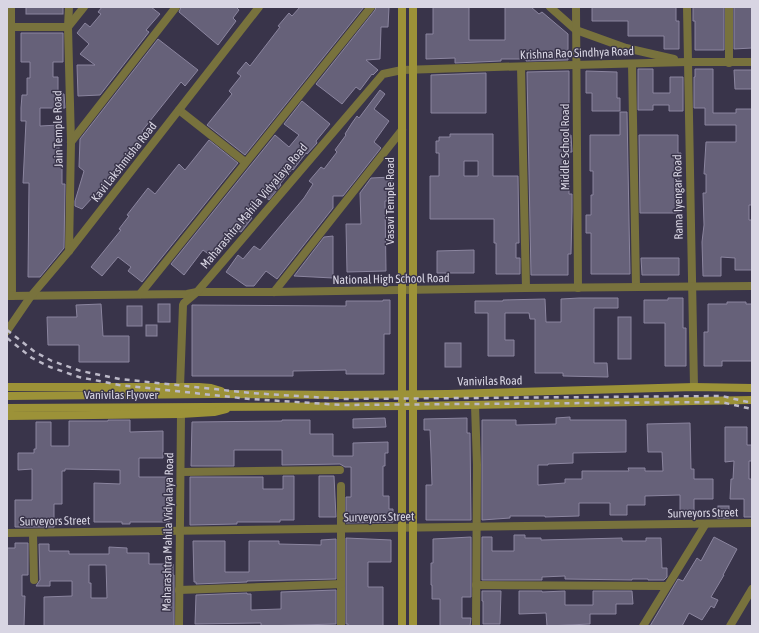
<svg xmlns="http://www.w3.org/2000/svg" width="759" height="633" font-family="'Asap Condensed',sans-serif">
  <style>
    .building { fill: #666179; stroke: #8b859f; fill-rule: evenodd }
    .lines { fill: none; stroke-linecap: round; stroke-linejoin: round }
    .minor { stroke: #78723d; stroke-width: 8 }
    .tertiary { stroke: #78723d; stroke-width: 8 }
    .secondary { stroke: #9c9238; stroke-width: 8 }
    .rail { stroke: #bcb9c8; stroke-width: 2.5; stroke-dasharray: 5 5; stroke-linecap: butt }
    .labels { text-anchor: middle; stroke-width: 3; stroke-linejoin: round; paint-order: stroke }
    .street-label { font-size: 12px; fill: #d8d5e3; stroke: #39344a }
  </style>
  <rect width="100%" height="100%" fill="#39344a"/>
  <g class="building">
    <rect x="26" y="7" width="37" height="7"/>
    <path d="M102 7H151L160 14 146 30 149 32 100 95 78 96 77 65H95L80 54 89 44 77 33 85 23 90 27 101 14 98 12Z"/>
    <path d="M181 7H236L239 10 233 18 236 21 218 45 179 12Z"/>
    <path d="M300 7H364L245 155 207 125 232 94 229 91 241 76 237 73 246 62 250 66 280 27 278 26 289 13 292 16Z"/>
    <path d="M376 7H389L388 27H381L380 59 366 60 378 70 373 75 372 74 360 90 356 87 342 104 316 84 375 10Z"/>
    <path d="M433 7H469V40H505V7H531L539 14 542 12 568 34V60L526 61V59H501V61L455 63V58L426 59V34H433Z"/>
    <path d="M592 7H676V21H679V49H664V36H628V21H592Z"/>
    <path d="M693 7H724V50H695V21H693Z"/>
    <path d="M734 7H752V48L734 49Z"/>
    <path d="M21 33H63V62H53V77H58V94H64L65 108H40V126L59 125V166H62V184H65L64 248 40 277H28L29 183H23L26 121H21V108L22 95H27V78H30V62H21Z"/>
    <path d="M158 39 198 70 185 86 181 82 142 131 146 134 134 150 137 152 127 165 125 164 107 187 104 185 82 209 75 206V201L84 171 79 167 80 139Z"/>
    <path d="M638 69H653V93H670V77H683V111H669V105H653V110H638Z"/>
    <path d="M695 69H713V113H736V109H752V205H749V220H752V270H735V258L721 257V276H703L702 242 704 225 703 193H706V174H704L706 142H736V125H705V108H694V77H695Z"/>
    <path d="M734 70H752V89H735Z"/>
    <path d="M569 71V135H571L572 152H569V194H572V212L571 254H568V275H531L527 72Z"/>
    <path d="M586 71 617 72V98H620V111H592V93H586Z"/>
    <path d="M486 73V113H431V75Z"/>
    <path d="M380 90 385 94 374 109 389 121 374 142 381 148 343 196H333V208L277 279 266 271 254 286H246L226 272 238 255 243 259 254 246 260 250 304 198 313 184 309 181 321 167 324 169 337 152 335 150 346 135 345 134 352 123 357 116 359 118Z"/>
    <path d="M302 101 330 124 316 141 317 143 307 154 306 153 293 170 292 169 280 184 281 185 269 200 260 193 244 213 252 218 241 232 239 231 215 259 203 250 184 275 171 264 275 135 289 147 299 135 284 124Z"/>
    <path d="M620 112H627L630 274H591V233H586V215H591V195H593V171H590V135H620Z"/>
    <path d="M450 134H493V176H518L519 243H516V258H520V274H496V243H494V219H430V176H439V153H436V141H439V137H450ZM464 161H478V176H464Z"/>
    <path d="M639 135H678V153H681V171H679V213H640Z"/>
    <path d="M209 140 238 163 142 282 128 271 131 267 118 257 102 276 91 267 121 230 119 229 129 216 127 215 148 188 155 194 179 164 185 170Z"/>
    <path d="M392 177 391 201H385L386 271 347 272 346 224H361L360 193 371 178Z"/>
    <path d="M333 236V278L294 276 324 237Z"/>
    <path d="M474 250V273H437V251Z"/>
    <path d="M641 258H679V275H642Z"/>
    <path d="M579 298H618V308H594V363H607L608 377 563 376V373H535V319H530L529 313H505V340H514V356H488V313H475V301H503V300L545 299 546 322H561V299Z"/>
    <path d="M668 298H683V328H686V366H665V323H644V300H668Z"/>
    <path d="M383 300H390V334H384V374H346V370L293 371V376H192V305L346 306V301H383Z"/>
    <path d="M727 302H746V304H752V361H722V366H704V332H708V304H727Z"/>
    <path d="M101 304 103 336H129V362H79V345H48L47 317H77L76 305Z"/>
    <rect x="158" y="304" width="12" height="18"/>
    <rect x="127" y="306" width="15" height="20"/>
    <rect x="618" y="317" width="13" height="42"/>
    <rect x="146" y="325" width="11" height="11"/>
    <rect x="445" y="343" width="16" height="24"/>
    <path d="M570 417V420H626V452L573 453V463L548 464V465H538V485L565 483V479H582V471H629L628 468H645V471H663L662 452H648L647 424 690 423 691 469H694V479H713V499H694V516H680V495L645 496V505H627V515H610V503H579V516L545 517V516H510V518L482 520V420H516V425L556 424V418Z"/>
    <path d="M385 418 386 427 353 428V419Z"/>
    <path d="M467 418V433H470L471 520H426V485H432L431 454 430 430H424V419Z"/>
    <path d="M108 420H130V432L163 431V458H139V477H170L169 522H130V524H122V522H94V483L120 484V470L65 469V471H62V504H54V527H15V500H32V469L18 470V453H34V449H36V422H51V446H69V421H108Z"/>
    <path d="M282 420H310V434H333V456H353V443L388 442V453H385V466H383V496H389V509H393V522L346 523V497H351V467H345L340 464 282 465V450H234V466H191L192 422 282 421Z"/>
    <path d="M725 427H747V445H752V461H749V479H752V517H744V499H730L731 479H733L734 461 725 462Z"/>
    <path d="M283 476H294V520H280V522H237V524L190 525V477H263V489H283Z"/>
    <path d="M319 476H334L336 517H319Z"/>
    <rect x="718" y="506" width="11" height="12"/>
    <path d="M514 535H525V538H541V540L622 538V541H646V538H661L662 568H667V577L664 580H648V579H632V580L565 579V576L542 577V580H482V537H492V551H514Z"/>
    <path d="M471 537V597H462V618H471L470 626H440V599H432V585H431V563H433V539Z"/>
    <path d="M714 537 737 549 723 575H724L711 597 718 600 714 608 711 606 702 620 689 613 682 626H650L678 579 683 581 697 558 701 561Z"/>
    <path d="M346 538 391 540V562H368V587H383V626H348V624H346Z"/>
    <path d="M336 539V579L247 581V582L196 584V582H194L193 541H225V572H249V541H279V544L321 545V540Z"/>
    <path d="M15 543H28V575H22V596H25L24 626H7V548H15Z"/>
    <path d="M39 544H49V551H69V554H109V547L127 548V553H149V564H173V575H174V626H44V597L72 596V581H50V586H36L40 580ZM89 565H106L107 598H91V583H89Z"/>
    <path d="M336 590V624L261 626V623L195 624 196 595 247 593V594H251V610L281 609V592Z"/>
    <path d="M482 591H501L500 624H483V601H482Z"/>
    <path d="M519 591H542V592L565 591V605H593V591H632L633 604H616V614H590V624L547 626 546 613 519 614Z"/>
  </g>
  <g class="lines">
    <g class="minor">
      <path d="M11 7 12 296"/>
      <path d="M69 7 68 27 71 142 69 251"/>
      <path d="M550 7 576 30 626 48 674 59"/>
      <path d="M576 7 578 288"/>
      <path d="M687 7 694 387"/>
      <path d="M729 7V63"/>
      <path d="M7 27H68L84 7"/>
      <path d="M632 64 636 287"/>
      <path d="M521 67 526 288"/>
      <path d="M179 110 245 162"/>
      <path d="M71 142 176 7"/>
      <path d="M274 292 402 130"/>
      <path d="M140 294 371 7"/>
      <path d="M7 296 187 294 197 292H274L526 288 752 286"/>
      <path d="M180 387 183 305 184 303 197 292 383 74 402 70 494 67 687 62H752"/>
      <path d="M475 405 477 465 476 626"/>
      <path d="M181 472 340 470"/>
      <path d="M341 486V626"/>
      <path d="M7 533 752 523"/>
      <path d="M33 534 34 580"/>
      <path d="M476 585 666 586"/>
      <path d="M179 590 341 584"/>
      <path d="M179 626 181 414"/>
      <path d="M643 626 705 525"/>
    </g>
    <g class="tertiary">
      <path d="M7 331 31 296 69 251 259 7"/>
      <path d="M730 626 752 589"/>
    </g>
    <g class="secondary">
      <path d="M402 7V626"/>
      <path d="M413 7V626"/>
      <path d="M7 387H199L211 388 221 391"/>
      <path d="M7 396 214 394 340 395 448 394 694 387 752 388"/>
      <path d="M7 408 413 406 752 400"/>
      <path d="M7 416 181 414 214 412 226 409"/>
    </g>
    <g class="rail">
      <path d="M7 330 35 352 52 361 81 371 120 379 251 393 343 399 722 396 752 403"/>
      <path d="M7 338 32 358 50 367 79 377 119 385 250 399 343 405 721 402 752 409"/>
    </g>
  </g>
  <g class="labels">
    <g class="street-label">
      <text transform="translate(577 53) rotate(-2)" y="4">Krishna Rao Sindhya Road</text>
      <text transform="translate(58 129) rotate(-91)" y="4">Jain Temple Road</text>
      <text transform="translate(565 147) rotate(-90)" y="4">Middle School Road</text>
      <text transform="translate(124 162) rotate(-52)" y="4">Kavi Lakshmisha Road</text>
      <text transform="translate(678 197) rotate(-91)" y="4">Rama Iyengar Road</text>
      <text transform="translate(390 201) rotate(-90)" y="4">Vasavi Temple Road</text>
      <text transform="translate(254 206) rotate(-50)" y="4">Maharashtra Mahila Vidyalaya Road</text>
      <text transform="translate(391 279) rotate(-1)" y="4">National High School Road</text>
      <text transform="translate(490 381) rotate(-1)" y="4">Vanivilas Road</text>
      <text x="121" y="399">Vanivilas Flyover</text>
      <text transform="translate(703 513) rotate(-1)" y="4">Surveyors Street</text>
      <text transform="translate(379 517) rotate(-1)" y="4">Surveyors Street</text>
      <text transform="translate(55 521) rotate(-1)" y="4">Surveyors Street</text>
      <text transform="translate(168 532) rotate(-89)" y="4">Maharashtra Mahila Vidyalaya Road</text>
    </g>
  </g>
  <rect width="759" height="633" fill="none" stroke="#d8d5e3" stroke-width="16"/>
</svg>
